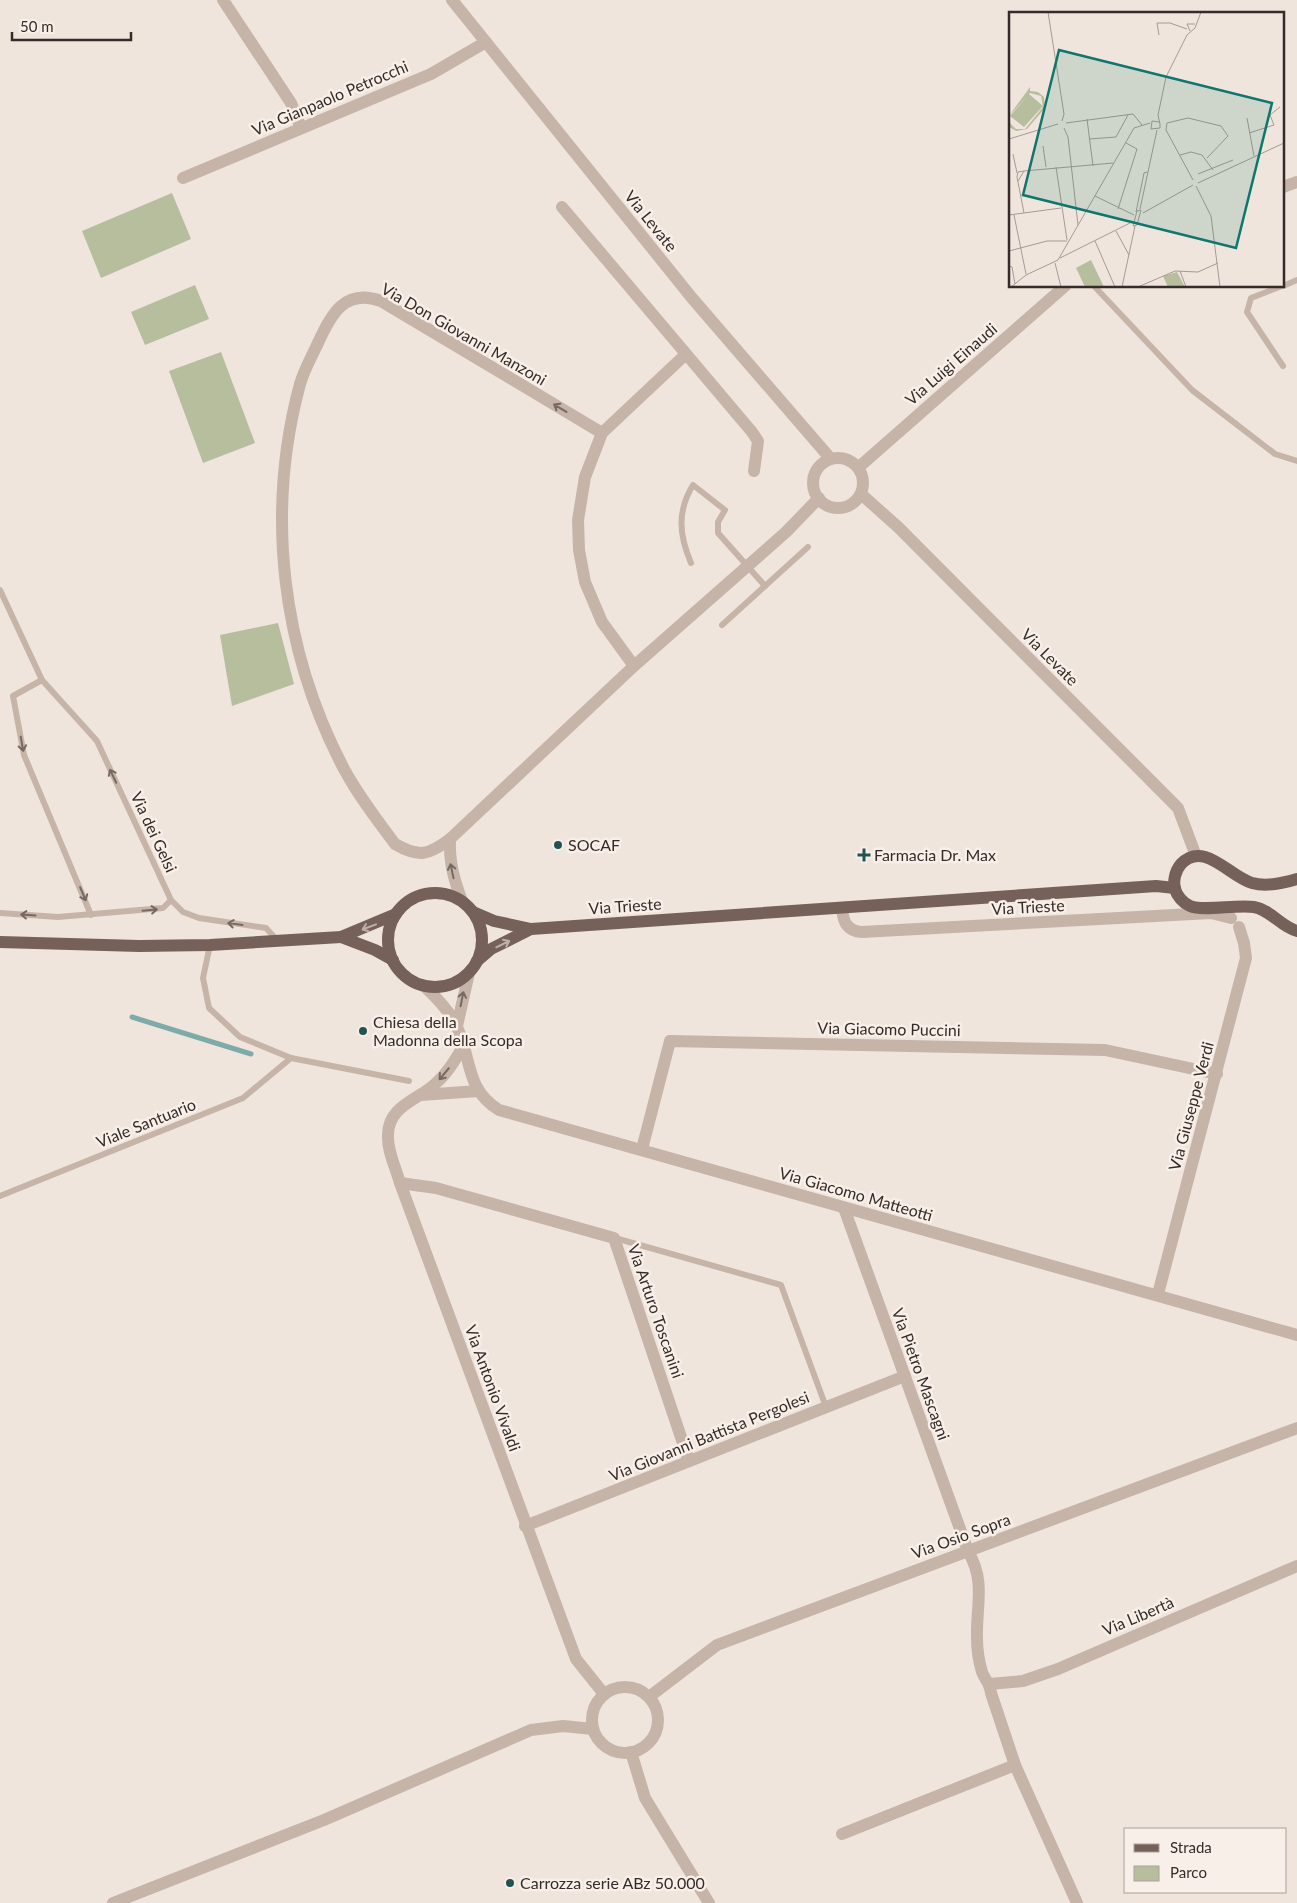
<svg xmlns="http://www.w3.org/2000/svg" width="1297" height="1903" font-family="Lato,sans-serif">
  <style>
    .green { fill: #b6be9d }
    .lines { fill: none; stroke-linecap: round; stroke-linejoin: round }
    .stream { stroke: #7daba9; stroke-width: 5 }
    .service { stroke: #c7b4a8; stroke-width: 6 }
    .minor { stroke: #c7b4a8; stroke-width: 12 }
    .tertiary { stroke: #c7b4a8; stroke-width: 12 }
    .primary { stroke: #76615a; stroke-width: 12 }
    .oneway { stroke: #776962 }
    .oneway2 { stroke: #beafa8 }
    .poi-dot { fill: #205352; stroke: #f8efe8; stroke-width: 2 }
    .labels { text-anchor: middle; stroke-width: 5; stroke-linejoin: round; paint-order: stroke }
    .street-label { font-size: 16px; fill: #352b28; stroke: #f8efe8 }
    .poi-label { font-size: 16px; fill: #352b28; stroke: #f8efe8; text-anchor: start }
    .inset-road { fill: none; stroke: #a59b94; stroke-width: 1 }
    .view { fill: #0f766e; fill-opacity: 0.15; stroke: #0f766e; stroke-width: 2.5 }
    .inset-edge { fill: none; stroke: #352b28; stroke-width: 2.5 }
  </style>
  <rect width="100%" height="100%" fill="#f0e5dc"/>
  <g class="green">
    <path d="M172 193 191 239 101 278 82 231Z"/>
    <path d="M195 285 209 319 145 345 131 312Z"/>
    <path d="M221 352 255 443 203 463 169 371Z"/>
    <path d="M278 623 294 684 232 706 220 635Z"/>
  </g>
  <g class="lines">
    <path class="stream" d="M132 1017 251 1054"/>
    <g class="service">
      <path d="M1094 286 1192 390 1275 454 1297 461"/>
      <path d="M1282 286 1251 298 1247 312 1283 366"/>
      <path d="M1283 286 1297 280"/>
      <path d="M691 563C679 535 677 511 693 485L725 510 718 522V533L765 586"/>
      <path d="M0 590 42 680 97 741 171 900 183 912 199 918 266 928 277 940"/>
      <path d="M722 625 808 547"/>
      <path d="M42 680 13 696 24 755 91 915"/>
      <path d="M0 913 58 917 163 908 171 900"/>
      <path d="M210 945 203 978 209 1008 240 1037 291 1058 409 1081"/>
      <path d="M0 1196 243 1098 291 1058"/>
      <path d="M615 1238 781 1285 826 1407"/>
    </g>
    <g class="minor">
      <path d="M223 0 291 103 301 128"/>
      <path d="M183 178 431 74 486 42"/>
      <path d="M1283 187 1297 182"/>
      <path d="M562 207 752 432 758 441 754 471"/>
      <path d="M602 433 381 301C345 288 331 314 318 343 312 356 304 370 300 384 265 514 282 651 344 769 358 795 377 820 395 844 419 858 429 855 450 839L634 666 786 532 819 498"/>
      <path d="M859 467 1065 286"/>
      <path d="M634 666 602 622 585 582 579 550 578 520 585 477 602 433 685 355"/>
      <path d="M450 839C449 862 454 880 462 901"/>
      <path d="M842 908C843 922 847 931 862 932L1211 913 1231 918"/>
      <path d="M463 1047C455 1060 447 1074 435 1084 418 1100 388 1106 388 1135 387 1151 396 1168 400 1183L576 1659 604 1694"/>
      <path d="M420 1095 479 1091"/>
      <path d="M642 1149 670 1041 1105 1050 1217 1074"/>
      <path d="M400 1183 436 1188 614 1238 689 1461"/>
      <path d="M844 1208 968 1551C986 1582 976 1605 977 1638 977 1648 979 1662 982 1672 985 1680 990 1683 991 1693L1015 1765 1077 1903"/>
      <path d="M1158 1294 1246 958 1244 943 1239 927"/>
      <path d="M525 1526 905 1376"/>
      <path d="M990 1684 1023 1681 1058 1669 1297 1566"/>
      <path d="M631 1752 645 1798 709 1903"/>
      <path d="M842 1834 1015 1765"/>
    </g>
    <g class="tertiary">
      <path d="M452 0 692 298 830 458"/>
      <circle cx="838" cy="483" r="25"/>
      <path d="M861 494 898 527 1178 808 1196 856"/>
      <path d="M423 985C435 996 450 1011 457 1027 472 1059 465 1089 499 1110L1297 1335"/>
      <path d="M457 1026 469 973"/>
      <circle cx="625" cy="1720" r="33"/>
      <path d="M649 1697 717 1645 1297 1428"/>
      <path d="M113 1903 324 1820 531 1730 563 1726 593 1729"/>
    </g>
    <g class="primary">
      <path d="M1297 879C1283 883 1267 887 1252 883 1230 877 1204 840 1181 864 1175 871 1173 881 1175 889 1177 896 1183 903 1190 906 1204 912 1236 904 1254 907 1271 910 1281 927 1297 931"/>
      <circle cx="435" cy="940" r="47"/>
      <path d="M473 912 494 921 531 929 1156 886 1175 888"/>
      <path d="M341 937 375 950 393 960"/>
      <path d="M0 942 139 946 210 945 341 937 396 914"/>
      <path d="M477 961 491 949 531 929"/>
    </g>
  </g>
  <defs><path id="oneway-shaft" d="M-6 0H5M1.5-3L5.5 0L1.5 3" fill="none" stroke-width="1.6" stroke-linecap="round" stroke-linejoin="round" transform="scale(1.25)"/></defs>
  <g class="oneway">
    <use href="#oneway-shaft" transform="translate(560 408) rotate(-149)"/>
    <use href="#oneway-shaft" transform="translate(22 744) rotate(80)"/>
    <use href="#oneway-shaft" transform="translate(113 776) rotate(-115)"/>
    <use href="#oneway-shaft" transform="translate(452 871) rotate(-102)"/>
    <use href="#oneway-shaft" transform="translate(83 894) rotate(67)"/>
    <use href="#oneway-shaft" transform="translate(150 910) rotate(-5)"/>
    <use href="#oneway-shaft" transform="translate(28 915) rotate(-176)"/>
    <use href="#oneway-shaft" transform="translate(235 924) rotate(-172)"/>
    <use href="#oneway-shaft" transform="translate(462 999) rotate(-79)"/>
    <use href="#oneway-shaft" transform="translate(444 1074) rotate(130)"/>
  </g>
  <g class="oneway2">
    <use href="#oneway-shaft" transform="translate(369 927) rotate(159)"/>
    <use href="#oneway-shaft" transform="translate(503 944) rotate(-26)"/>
  </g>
  <g class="poi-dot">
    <circle cx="558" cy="845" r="5"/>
    <path d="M861.5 847.5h5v5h5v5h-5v5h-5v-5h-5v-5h5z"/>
    <circle cx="363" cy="1031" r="5"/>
    <circle cx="510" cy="1883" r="5"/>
  </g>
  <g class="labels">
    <g class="street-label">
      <text transform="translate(330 98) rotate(-23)" y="6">Via Gianpaolo Petrocchi</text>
      <text transform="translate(651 221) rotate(51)" y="6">Via Levate</text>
      <text transform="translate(464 334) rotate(30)" y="6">Via Don Giovanni Manzoni</text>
      <text transform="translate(951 364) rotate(-41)" y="6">Via Luigi Einaudi</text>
      <text transform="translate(1050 657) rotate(45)" y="6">Via Levate</text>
      <text transform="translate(154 832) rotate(65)" y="6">Via dei Gelsi</text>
      <text transform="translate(625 906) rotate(-4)" y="6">Via Trieste</text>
      <text transform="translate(1028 907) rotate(-3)" y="6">Via Trieste</text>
      <text transform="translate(889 1029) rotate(1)" y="6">Via Giacomo Puccini</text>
      <text transform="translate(1191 1106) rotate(-75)" y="6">Via Giuseppe Verdi</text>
      <text transform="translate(146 1123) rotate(-22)" y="6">Viale Santuario</text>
      <text transform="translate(856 1194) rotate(16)" y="6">Via Giacomo Matteotti</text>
      <text transform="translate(656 1311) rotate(71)" y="6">Via Arturo Toscanini</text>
      <text transform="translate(921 1374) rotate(70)" y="6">Via Pietro Mascagni</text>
      <text transform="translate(493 1388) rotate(70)" y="6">Via Antonio Vivaldi</text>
      <text transform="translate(709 1436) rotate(-22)" y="6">Via Giovanni Battista Pergolesi</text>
      <text transform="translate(961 1536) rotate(-20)" y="6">Via Osio Sopra</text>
      <text transform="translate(1138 1616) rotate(-23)" y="6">Via Libertà</text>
    </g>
    <g class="poi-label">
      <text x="568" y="851">SOCAF</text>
      <text x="874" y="861">Farmacia Dr. Max</text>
      <text x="373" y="1028">Chiesa della<tspan x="373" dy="18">Madonna della Scopa</tspan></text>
      <text x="520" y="1889">Carrozza serie ABz 50.000</text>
    </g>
  </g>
  <g transform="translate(1009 12)">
    <rect width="275" height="275" fill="#f0e5dc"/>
    <path d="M21 75V79L29 80 35 85 36 96 18 117 7 119 0 115V110L7 117H16L34 95 32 84 21 81 0 104ZM20 82 34 94 15 115 1 104ZM82 248 95 275H76L69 260 67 256ZM168 260 176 275H159L154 264Z" fill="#b6be9d"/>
    <path class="inset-road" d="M39 0 55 102 53 109M181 19 178 12H186M150 23 148 11H161L178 17M238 106 245 144M78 107 84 154M150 110 143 109 142 117 151 116V112L149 103 157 65 178 23 186 16 192 0M57 111 124 102 133 113M55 116 59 125 69 213M157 118 158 111 179 106 212 114 219 124 198 146M157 118 184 168M240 121 265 113 261 103 271 95M0 127 49 112M80 127 107 125 119 103M34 134 37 155M4 142 8 161M171 143 182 140 193 143 204 158M47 155 58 228M15 159 104 151M189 162 224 148M9 169 15 159 9 160 8 165 15 201M189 171 275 131M187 174 202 204 211 275M86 184 125 203M109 197 128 137 117 131M131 197 148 118M132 198 128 213 124 214 128 199ZM127 200 135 161 138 160M134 201 184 173M0 203 52 196M5 203 17 262M107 219 120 243M86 229 106 275M0 239 38 229H58M51 246 123 210M46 251 52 275M0 254 3 255 6 272M171 259 177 275M2 275 17 263 49 248 125 116 141 111M113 275 126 214M129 275 166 259 189 260 209 251"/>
    <path class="view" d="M50 38 263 91 227 236 14 183Z"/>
    <rect width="275" height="275" class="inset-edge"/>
  </g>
  <rect x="1124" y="1828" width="162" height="65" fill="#f8efe8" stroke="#aaa19b"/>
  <rect x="1134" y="1844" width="25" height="8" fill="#76615a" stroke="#aaa19b"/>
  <text x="1170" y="1853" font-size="15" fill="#352b28">Strada</text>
  <rect x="1134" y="1866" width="25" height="15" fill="#b6be9d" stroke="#aaa19b"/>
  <text x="1170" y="1878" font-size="15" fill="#352b28">Parco</text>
  <path d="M12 32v8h119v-8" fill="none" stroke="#352b28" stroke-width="2.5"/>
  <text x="20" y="32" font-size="15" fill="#352b28" stroke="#f8efe8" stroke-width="4" paint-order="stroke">50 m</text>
</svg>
